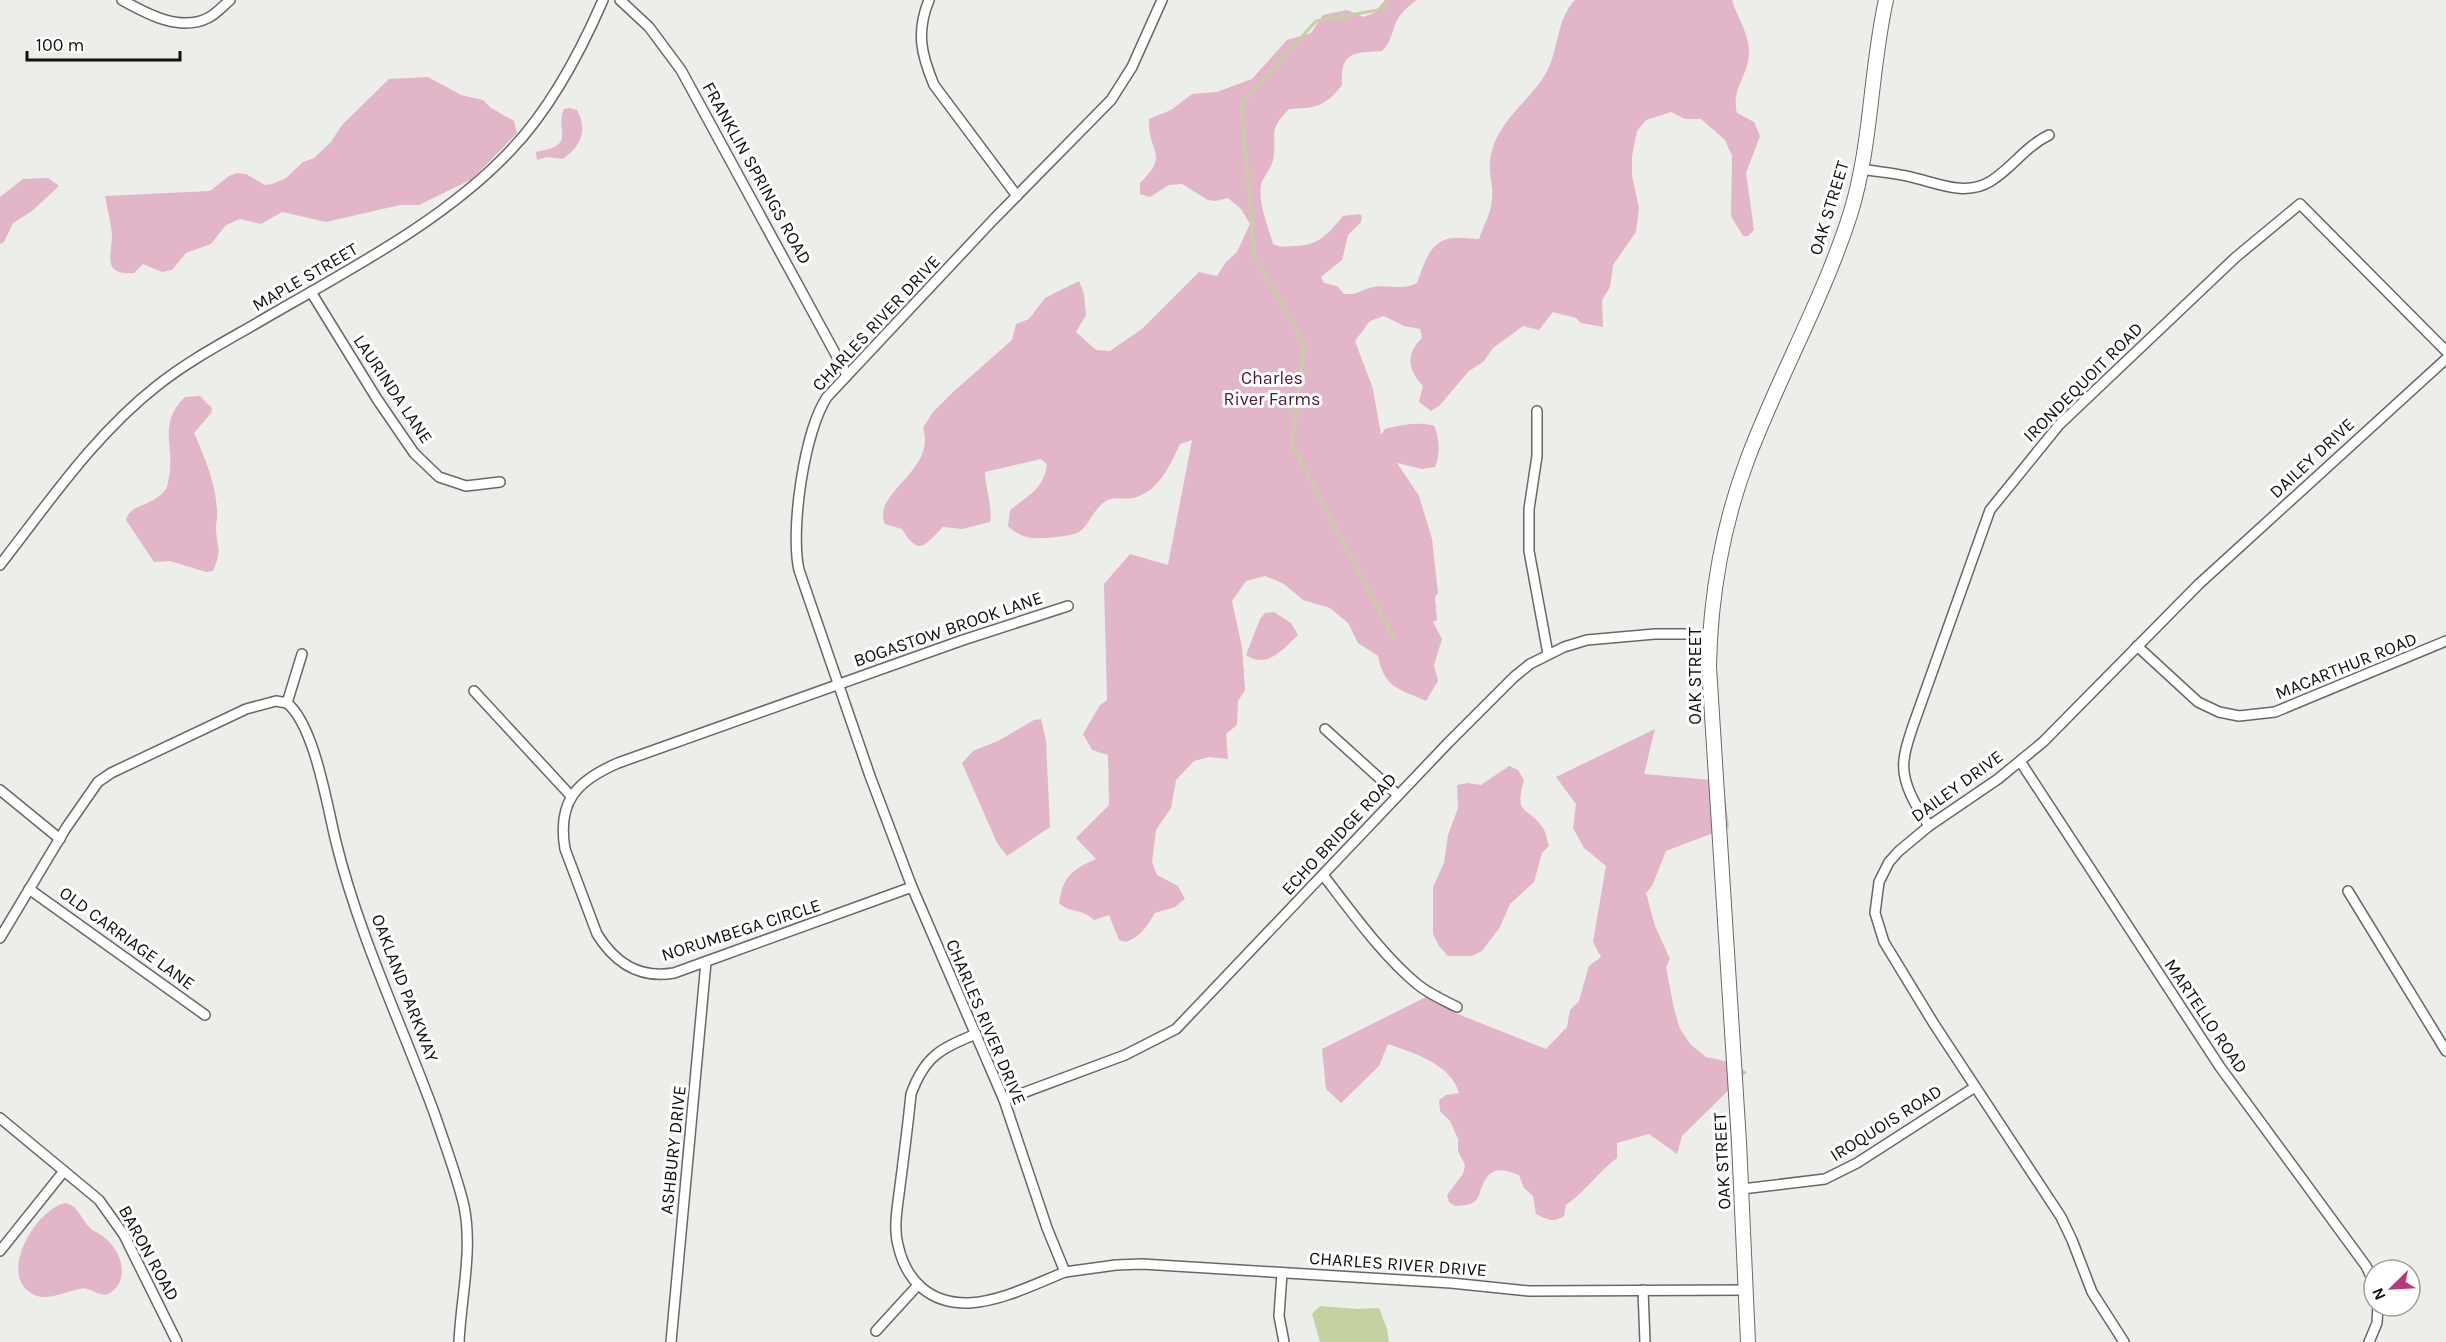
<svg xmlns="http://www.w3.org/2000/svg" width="2446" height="1342" font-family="Karla,sans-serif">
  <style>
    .green { fill: #e2b5c8 }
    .water { fill: #c4d1a0 }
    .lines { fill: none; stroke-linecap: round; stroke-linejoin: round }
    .stream { stroke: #c4d1a0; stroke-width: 3 }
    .minor-casing { stroke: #686965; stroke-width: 12 }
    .secondary-casing { stroke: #686965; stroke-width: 16 }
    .minor { stroke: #fff; stroke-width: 9 }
    .secondary { stroke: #fff; stroke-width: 14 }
    .labels { text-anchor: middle; stroke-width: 6; stroke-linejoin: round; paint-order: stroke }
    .street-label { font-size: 18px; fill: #111110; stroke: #fff }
    .park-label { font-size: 18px; fill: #521535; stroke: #fff }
  </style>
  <rect width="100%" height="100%" fill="#eceeea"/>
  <g class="green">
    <path d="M1385 0H1417C1408 6 1399 14 1395 25 1391 36 1390 43 1382 51 1354 53 1340 51 1342 85 1325 107 1315 108 1289 109 1266 132 1278 135 1273 160 1271 170 1262 178 1261 185 1258 204 1268 225 1273 244 1279 247 1285 247 1292 246 1319 246 1326 236 1343 216L1359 214 1362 216 1361 222 1348 235 1342 260 1321 277 1324 283 1337 286 1344 294C1360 295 1360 290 1373 287 1389 284 1402 291 1417 283 1424 264 1430 239 1454 238 1462 237 1471 239 1479 239 1483 227 1491 213 1492 200 1494 183 1486 171 1492 150 1501 119 1528 102 1545 75 1559 52 1556 19 1575 0H1732C1737 18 1750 34 1749 54 1748 76 1731 89 1737 113L1754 122 1760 136 1746 173 1754 230 1748 236H1743L1731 216 1732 156 1725 140 1701 119H1685L1671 112 1646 120 1637 131 1632 156V176L1639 208 1636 232 1613 265 1610 287 1602 300 1603 327 1581 323 1576 318 1553 312 1539 330 1523 326 1493 348 1483 362 1469 371 1440 405 1431 411 1419 402 1423 386C1407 370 1406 353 1422 338L1420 329 1404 326 1384 316 1370 321 1355 341 1373 389 1381 435 1385 429C1398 425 1421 421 1434 426 1440 437 1440 456 1435 467L1422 469 1397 463 1419 496 1432 539 1438 593 1435 597 1437 620 1433 622 1442 639 1434 665 1438 681 1426 701C1398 688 1385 689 1378 656L1358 643 1348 623 1330 608 1303 600 1284 584 1265 576 1246 581 1232 601 1242 647 1245 690 1238 701 1237 725 1226 734 1228 759 1209 757 1194 761 1176 780 1171 808 1156 830 1152 862 1157 875 1178 886 1185 899 1175 907 1155 913C1147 926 1141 937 1126 942L1119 940 1109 915 1094 920C1080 907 1070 914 1059 903 1063 876 1073 869 1096 859L1076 838 1109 805 1108 755 1092 750 1083 734 1100 705 1107 700 1104 584 1130 554 1168 565 1192 440 1180 444C1170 465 1159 492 1133 498 1123 500 1115 496 1106 501 1093 509 1091 523 1079 532 1073 536 1041 539 1033 538 1024 538 1014 532 1008 526L1010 510C1029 495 1044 489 1047 464L1041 459 985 472C985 488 993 506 990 522L962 529 943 527C924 546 919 557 902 529L885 524C871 492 937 471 923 428L933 412 952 393 1012 340 1016 324 1029 319 1045 298 1079 281 1084 294 1086 315 1076 332 1096 350 1110 351 1142 329 1199 272 1217 276 1226 262 1237 252 1250 224 1241 209 1228 198 1215 201 1208 200 1182 184 1169 185 1150 197 1140 194V183C1171 153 1147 152 1149 119L1171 110 1192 94 1217 92 1252 79 1287 40 1311 33 1323 15 1347 10 1363 17 1374 13Z"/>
    <path d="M428 77 461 95 483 100 491 108 514 121 517 133 472 179 419 205H400L326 222 282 212 261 224 240 219 226 225 211 244 186 253 172 270 162 272 143 264 134 273C101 275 112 255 112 234 111 222 107 208 105 196L210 191 229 176 237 173 246 174 265 185 272 184 286 178 303 162 314 158 331 142 342 125 389 79Z"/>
    <path d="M569 108 577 110C588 131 581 146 563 159L547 157 537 160 536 152C579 145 554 130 564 109Z"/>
    <path d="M48 178 59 186 32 211 13 223 4 242 0 244V197L23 179Z"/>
    <path d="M200 396 212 408 211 413 194 433C205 458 218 489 217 517 217 522 215 526 216 531 218 552 222 549 213 571L206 572 170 561 154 562 126 520C130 503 153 507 165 490 168 487 168 481 169 477 175 446 157 424 185 397Z"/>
    <path d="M1274 612 1291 623 1298 635C1284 648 1267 670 1246 655L1260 619 1265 613Z"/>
    <path d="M1041 719 1046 741 1050 827 1007 856 997 843 962 763 973 751 998 741 1034 720Z"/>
    <path d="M1655 729 1644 774 1723 781 1729 827 1666 851 1652 886 1646 893 1655 926 1670 959 1666 967 1674 1009 1680 1029 1691 1045 1706 1057 1729 1062 1747 1072 1682 1136 1677 1154 1649 1134 1617 1143V1158C1598 1172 1586 1191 1566 1205L1564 1216C1553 1223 1548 1220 1536 1214L1533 1196 1524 1188 1519 1175C1501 1168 1489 1166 1481 1189 1479 1194 1479 1198 1474 1202 1469 1206 1461 1205 1455 1206L1449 1202 1447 1195 1463 1174 1465 1165 1458 1151V1139L1450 1121 1440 1111 1439 1100 1446 1095 1459 1093C1451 1064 1414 1053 1388 1044L1379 1066 1341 1103 1326 1089 1322 1049 1440 990 1455 1013 1546 1049 1567 1027 1570 1010 1579 1001 1589 966 1601 957 1593 942 1606 866 1584 848 1573 828 1576 804 1556 777Z"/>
    <path d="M1509 766 1518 770 1524 780C1514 817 1526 804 1543 828 1546 832 1547 841 1549 846L1542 853 1534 882 1510 904 1500 927 1482 951 1472 956H1448L1439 946 1433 934V887L1444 863 1448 835 1458 808 1457 785 1467 783 1481 785Z"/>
    <path d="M65 1203C78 1205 81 1219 90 1228 94 1232 101 1234 105 1238 121 1251 131 1279 110 1293 99 1299 91 1286 80 1289 68 1291 56 1297 44 1297 36 1297 29 1293 24 1287 5 1263 38 1209 65 1203Z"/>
  </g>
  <path class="water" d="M1320 1306 1358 1309 1379 1308 1387 1329 1389 1342H1320L1312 1314Z"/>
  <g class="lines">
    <path class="stream" d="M1387 0 1384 9 1316 21 1241 104 1255 257 1304 344 1292 445 1394 639"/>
    <g class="minor-casing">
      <g id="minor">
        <path d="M122 0C147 14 180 32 208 18 216 14 223 6 230 0"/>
        <path d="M620 0 649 27 681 70 847 375"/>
        <path d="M929 0C916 32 921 54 934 85L1017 196"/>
        <path d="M1162 0 1132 67 1111 100 993 220 827 397C804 432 790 530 799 570L870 776 912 887 1004 1100 1047 1228 1065 1272 1116 1265 1142 1264 1451 1283 1529 1291 1747 1290"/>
        <path d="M1861 169C1878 172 1895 173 1911 177 1937 183 1966 197 1991 181 2012 168 2026 146 2049 135"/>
        <path d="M311 292 377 399 414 453 439 477 466 486 500 482"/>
        <path d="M1537 411V456L1529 509V551L1548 654"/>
        <path d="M0 565C49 502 95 434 158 385 192 358 232 338 269 316 352 268 445 220 511 150 551 108 580 53 603 0"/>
        <path d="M2137 646 2198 702 2219 712 2239 716 2275 712 2446 641"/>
        <path d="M302 654 287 703C315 726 327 806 336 842 359 936 402 1025 435 1115 445 1145 457 1176 464 1206 473 1250 461 1298 459 1342"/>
        <path d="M474 691 571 796"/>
        <path d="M1325 729 1398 795"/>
        <path d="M2020 761 2220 1067 2366 1266 2374 1283"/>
        <path d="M0 790 60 839"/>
        <path d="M1929 826C1917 808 1901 783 1904 760 1905 748 1910 735 1914 723L1990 510 2059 425 2236 257 2300 204 2446 351"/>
        <path d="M1323 875C1351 911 1382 955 1417 984 1429 994 1443 1000 1457 1007"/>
        <path d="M912 887 674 973C639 979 615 963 597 934L565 849C557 802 576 781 618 763L963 640 1068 606"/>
        <path d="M29 889 205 1015"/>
        <path d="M2348 891 2446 1051"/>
        <path d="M0 938 66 828 98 782 111 773 246 709 276 701 287 703"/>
        <path d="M976 1034C940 1049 925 1056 911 1094 908 1125 904 1155 900 1186 898 1204 893 1227 898 1245 906 1281 930 1304 969 1303 1002 1301 1035 1284 1065 1272"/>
        <path d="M1004 1100 1125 1055 1176 1029 1448 743 1514 677 1530 664 1564 647 1587 640 1655 634H1710"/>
        <path d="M0 1118 99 1200 124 1235 177 1342"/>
        <path d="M1742 1189 1825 1179 1857 1163 1975 1087"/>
        <path d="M0 1251 64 1171"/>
        <path d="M1282 1273 1279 1316 1284 1342"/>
        <path d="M1643 1290 1645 1342"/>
        <path d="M876 1331 918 1285"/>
        <path d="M671 1342 706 962"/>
        <path d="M2124 1342 2092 1292 2072 1240 2061 1217 1934 1024 1884 942 1875 913 1879 882 1889 862 1899 851 1929 826 1998 779 2043 742 2199 584 2446 359"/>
        <path d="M2369 1342 2377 1323 2378 1306"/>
      </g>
    </g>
    <g class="secondary-casing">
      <path id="secondary" d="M1748 1342 1739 1142 1709 667C1710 597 1723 523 1748 458 1779 376 1823 299 1850 215 1872 145 1870 71 1886 0"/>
    </g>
    <use href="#minor" class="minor"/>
    <use href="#secondary" class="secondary"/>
  </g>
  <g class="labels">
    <g class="street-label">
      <text transform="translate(757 173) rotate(61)" y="6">FRANKLIN SPRINGS ROAD</text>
      <text transform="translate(1829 208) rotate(-73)" y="6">OAK STREET</text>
      <text transform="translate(305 277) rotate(-30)" y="6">MAPLE STREET</text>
      <text transform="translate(876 323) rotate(-47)" y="6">CHARLES RIVER DRIVE</text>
      <text transform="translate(2083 382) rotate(-45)" y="6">IRONDEQUOIT ROAD</text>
      <text transform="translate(393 389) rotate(56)" y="6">LAURINDA LANE</text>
      <text transform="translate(2312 458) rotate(-43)" y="6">DAILEY DRIVE</text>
      <text transform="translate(948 629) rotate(-19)" y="6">BOGASTOW BROOK LANE</text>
      <text transform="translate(2346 666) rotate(-22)" y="6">MACARTHUR ROAD</text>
      <text transform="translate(1695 676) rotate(-90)" y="6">OAK STREET</text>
      <text transform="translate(1957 786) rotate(-36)" y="6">DAILEY DRIVE</text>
      <text transform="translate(1339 834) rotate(-47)" y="6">ECHO BRIDGE ROAD</text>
      <text transform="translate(741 930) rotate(-18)" y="6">NORUMBEGA CIRCLE</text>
      <text transform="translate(127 938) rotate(36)" y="6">OLD CARRIAGE LANE</text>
      <text transform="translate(405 988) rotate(69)" y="6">OAKLAND PARKWAY</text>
      <text transform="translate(2206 1016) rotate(56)" y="6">MARTELLO ROAD</text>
      <text transform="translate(986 1022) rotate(67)" y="6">CHARLES RIVER DRIVE</text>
      <text transform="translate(1886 1123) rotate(-32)" y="6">IROQUOIS ROAD</text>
      <text transform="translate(673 1150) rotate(-84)" y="6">ASHBURY DRIVE</text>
      <text transform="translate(1722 1161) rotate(-93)" y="6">OAK STREET</text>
      <text transform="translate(149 1253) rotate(61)" y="6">BARON ROAD</text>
      <text transform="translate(1398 1264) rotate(4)" y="6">CHARLES RIVER DRIVE</text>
    </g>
    <g class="park-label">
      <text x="1272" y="384">Charles<tspan x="1272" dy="21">River Farms</tspan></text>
    </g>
  </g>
  <g transform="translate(2392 1288) rotate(246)"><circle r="28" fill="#ffffff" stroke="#a0a09f" stroke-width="1.5"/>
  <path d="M0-4.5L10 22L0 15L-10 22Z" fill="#ba377e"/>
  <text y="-9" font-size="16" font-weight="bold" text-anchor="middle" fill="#111110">N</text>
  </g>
  <path d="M27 51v9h153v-9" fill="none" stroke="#111110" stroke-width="3"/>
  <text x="36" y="51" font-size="18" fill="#111110" stroke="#ffffff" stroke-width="4.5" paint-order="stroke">100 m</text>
</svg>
